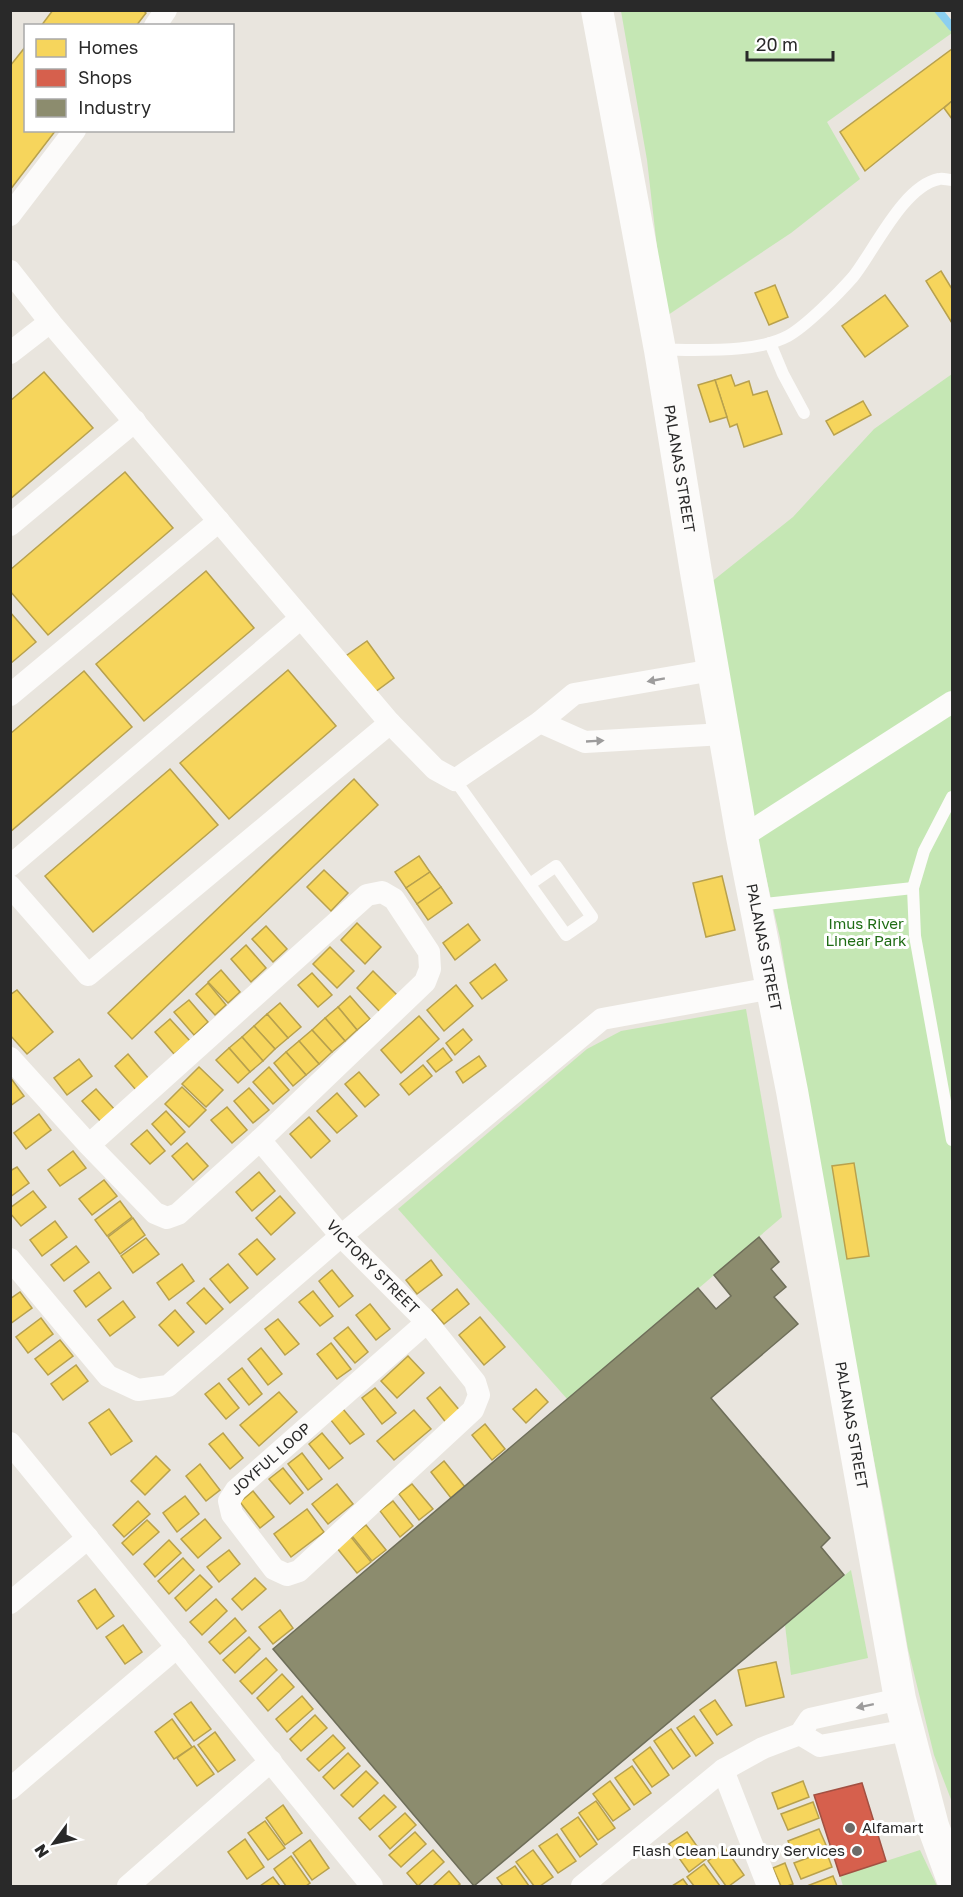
<svg xmlns="http://www.w3.org/2000/svg" width="963" height="1897" font-family="'Golos Text',sans-serif">
  <style>
    .green { fill: #c5e7b4 }
    .homes { fill: #f6d55c; stroke: #b8a14d; stroke-width: 1.5 }
    .shops { fill: #d6604d; stroke: #a25042; stroke-width: 1.5 }
    .industry { fill: #8c8c6e; stroke: #6e6e59; stroke-width: 1.5 }
    .lines { fill: none; stroke-linecap: round; stroke-linejoin: round }
    .stream { stroke: #8bcff0; stroke-width: 8 }
    .service { stroke: #fcfbfa; stroke-width: 12 }
    .minor { stroke: #fcfbfa; stroke-width: 22 }
    .secondary { stroke: #fcfbfa; stroke-width: 32 }
    .oneway { fill: #9d9c9c }
    .poi-dot { fill: #6c6b68; stroke: #fff; stroke-width: 2 }
    .labels { text-anchor: middle; stroke-width: 6; stroke-linejoin: round; paint-order: stroke }
    .street-label { font-size: 15px; fill: #292929; stroke: #fff }
    .park-label { font-size: 15px; fill: #1f6c14; stroke: #fff }
    .poi-label { font-size: 15px; fill: #292929; stroke: #fff; text-anchor: start }
  </style>
  <rect width="100%" height="100%" fill="#e9e5de"/>
  <g class="green">
    <path d="M621 11H938L952 27V33L827 122 860 179 791 233 665 317 647 160Z"/>
    <path d="M952 374V1802L934 1755 908 1649 884 1512 817 1164 780 938 764 868 759 856 710 583 793 517 874 429Z"/>
    <path d="M746 1009 782 1217 568 1400 398 1209 587 1049 621 1031Z"/>
    <path d="M851 1570 868 1658 791 1675 785 1625Z"/>
    <path d="M920 1850 937 1886H843L840 1876Z"/>
  </g>
  <g class="homes">
    <path d="M53 10H143L146 13 136 26H41Z"/>
    <path d="M26 46V130H56L10 190V66Z"/>
    <path d="M952 49V101L865 171 840 132Z"/>
    <path d="M952 101V119L944 108Z"/>
    <path d="M941 271 952 289V323L926 281Z"/>
    <path d="M775 285 788 317 769 325 755 293Z"/>
    <path d="M885 295 908 326 865 357 842 326Z"/>
    <path d="M44 372 93 428 10 499V401Z"/>
    <path d="M731 375 735 386 749 381 753 395 767 391 782 434 744 447 737 424 730 427 715 380Z"/>
    <path d="M715 380 727 417 710 422 698 385Z"/>
    <path d="M863 401 871 415 834 435 826 421Z"/>
    <path d="M125 472 173 528 48 635 10 591V570Z"/>
    <path d="M206 571 254 628 144 721 96 664Z"/>
    <path d="M10 612 36 642 10 664Z"/>
    <path d="M367 641 394 678 371 695 343 658Z"/>
    <path d="M288 670 336 726 229 819 180 763Z"/>
    <path d="M84 671 132 727 10 832V734Z"/>
    <path d="M170 769 218 825 93 932 45 876Z"/>
    <path d="M354 779 378 805 132 1039 108 1013Z"/>
    <path d="M419 856 430 872 406 888 395 872Z"/>
    <path d="M324 870 348 893 331 911 307 887Z"/>
    <path d="M430 872 441 887 417 904 406 888Z"/>
    <path d="M722 876 735 930 706 937 693 883Z"/>
    <path d="M441 887 452 903 428 920 417 904Z"/>
    <path d="M357 923 381 947 365 964 341 940Z"/>
    <path d="M468 924 480 940 455 960 443 943Z"/>
    <path d="M266 926 287 949 273 962 252 939Z"/>
    <path d="M246 945 266 968 251 982 231 959Z"/>
    <path d="M330 947 354 971 337 988 313 964Z"/>
    <path d="M495 964 507 980 482 999 470 983Z"/>
    <path d="M221 970 240 992 228 1003 208 982Z"/>
    <path d="M373 971 397 995 380 1012 357 988Z"/>
    <path d="M312 973 332 995 318 1007 298 985Z"/>
    <path d="M208 983 226 1005 215 1015 196 994Z"/>
    <path d="M456 985 473 1006 444 1031 427 1010Z"/>
    <path d="M17 990 53 1032 27 1054 10 1035V995Z"/>
    <path d="M350 996 370 1019 357 1030 338 1007Z"/>
    <path d="M189 1000 208 1022 194 1035 174 1012Z"/>
    <path d="M280 1003 301 1027 288 1038 267 1014Z"/>
    <path d="M338 1007 357 1030 345 1041 325 1018Z"/>
    <path d="M267 1014 288 1038 275 1049 254 1026Z"/>
    <path d="M419 1016 439 1039 401 1073 381 1050Z"/>
    <path d="M325 1018 345 1041 332 1052 312 1030Z"/>
    <path d="M170 1019 190 1041 174 1054 155 1032Z"/>
    <path d="M254 1026 275 1049 263 1061 242 1037Z"/>
    <path d="M463 1029 472 1040 455 1055 446 1043Z"/>
    <path d="M312 1030 332 1052 319 1064 299 1041Z"/>
    <path d="M242 1037 263 1061 250 1072 229 1048Z"/>
    <path d="M299 1041 319 1064 306 1075 286 1052Z"/>
    <path d="M229 1048 250 1072 238 1083 216 1060Z"/>
    <path d="M443 1048 452 1060 436 1072 427 1061Z"/>
    <path d="M286 1052 306 1075 293 1086 274 1063Z"/>
    <path d="M128 1054 149 1079 136 1090 115 1066Z"/>
    <path d="M479 1056 486 1066 463 1083 456 1072Z"/>
    <path d="M79 1059 92 1076 67 1095 54 1078Z"/>
    <path d="M423 1065 432 1076 409 1095 400 1084Z"/>
    <path d="M199 1067 223 1090 206 1107 182 1084Z"/>
    <path d="M269 1067 289 1090 273 1104 253 1082Z"/>
    <path d="M359 1072 379 1095 365 1107 345 1084Z"/>
    <path d="M10 1077 24 1096 10 1106Z"/>
    <path d="M182 1087 206 1110 189 1127 165 1104Z"/>
    <path d="M249 1088 269 1110 253 1123 234 1101Z"/>
    <path d="M96 1089 116 1111 102 1123 82 1101Z"/>
    <path d="M337 1093 357 1116 337 1133 317 1111Z"/>
    <path d="M227 1107 247 1130 232 1143 211 1120Z"/>
    <path d="M166 1111 185 1132 171 1145 152 1124Z"/>
    <path d="M39 1114 51 1130 26 1149 14 1133Z"/>
    <path d="M309 1117 330 1141 311 1158 290 1134Z"/>
    <path d="M147 1130 165 1151 150 1164 131 1144Z"/>
    <path d="M187 1143 208 1166 193 1180 172 1156Z"/>
    <path d="M73 1151 86 1168 60 1186 48 1170Z"/>
    <path d="M854 1163 869 1256 847 1259 832 1166Z"/>
    <path d="M17 1167 29 1183 10 1197V1171Z"/>
    <path d="M259 1172 275 1191 252 1211 236 1192Z"/>
    <path d="M104 1180 117 1196 92 1215 79 1199Z"/>
    <path d="M33 1191 46 1207 21 1226 10 1213V1208Z"/>
    <path d="M280 1196 295 1213 271 1235 256 1218Z"/>
    <path d="M120 1201 132 1217 107 1236 95 1220Z"/>
    <path d="M133 1218 145 1235 120 1254 108 1237Z"/>
    <path d="M55 1221 67 1237 42 1256 30 1240Z"/>
    <path d="M146 1238 159 1254 133 1273 121 1256Z"/>
    <path d="M257 1239 275 1259 257 1275 239 1254Z"/>
    <path d="M76 1246 89 1262 64 1281 51 1265Z"/>
    <path d="M431 1260 442 1275 417 1294 406 1280Z"/>
    <path d="M182 1264 194 1281 169 1300 157 1283Z"/>
    <path d="M228 1264 248 1288 230 1303 210 1279Z"/>
    <path d="M332 1270 353 1296 339 1307 319 1281Z"/>
    <path d="M99 1272 111 1288 86 1307 74 1291Z"/>
    <path d="M204 1288 223 1309 206 1324 187 1303Z"/>
    <path d="M457 1289 469 1304 444 1324 432 1310Z"/>
    <path d="M313 1291 333 1316 320 1326 299 1302Z"/>
    <path d="M20 1292 32 1308 10 1324V1299Z"/>
    <path d="M123 1301 135 1317 110 1336 98 1320Z"/>
    <path d="M370 1304 390 1329 376 1340 356 1315Z"/>
    <path d="M175 1310 194 1332 178 1346 159 1325Z"/>
    <path d="M480 1317 505 1347 484 1365 459 1335Z"/>
    <path d="M41 1318 53 1334 28 1353 16 1337Z"/>
    <path d="M278 1319 299 1344 285 1355 265 1329Z"/>
    <path d="M348 1327 368 1352 355 1363 334 1338Z"/>
    <path d="M60 1340 73 1356 48 1375 35 1359Z"/>
    <path d="M331 1343 351 1369 337 1379 317 1354Z"/>
    <path d="M261 1348 282 1374 268 1385 248 1359Z"/>
    <path d="M408 1356 424 1373 397 1398 381 1381Z"/>
    <path d="M76 1365 88 1381 63 1400 51 1384Z"/>
    <path d="M242 1368 262 1394 249 1405 228 1379Z"/>
    <path d="M219 1383 239 1408 226 1419 205 1394Z"/>
    <path d="M440 1387 461 1412 447 1424 427 1398Z"/>
    <path d="M375 1388 396 1413 382 1424 362 1398Z"/>
    <path d="M536 1389 548 1402 526 1423 513 1409Z"/>
    <path d="M279 1392 297 1412 259 1446 240 1425Z"/>
    <path d="M109 1409 132 1441 111 1455 89 1423Z"/>
    <path d="M343 1409 364 1434 350 1444 330 1419Z"/>
    <path d="M414 1410 431 1429 394 1460 377 1441Z"/>
    <path d="M485 1424 505 1449 492 1460 472 1435Z"/>
    <path d="M223 1433 243 1458 230 1469 209 1444Z"/>
    <path d="M322 1433 343 1458 329 1469 309 1444Z"/>
    <path d="M302 1453 322 1479 308 1490 288 1464Z"/>
    <path d="M156 1456 170 1470 145 1495 131 1481Z"/>
    <path d="M444 1461 465 1487 451 1498 431 1472Z"/>
    <path d="M200 1464 220 1490 206 1501 186 1476Z"/>
    <path d="M283 1468 303 1493 290 1504 269 1479Z"/>
    <path d="M337 1484 353 1504 328 1524 312 1504Z"/>
    <path d="M412 1484 433 1509 419 1520 399 1494Z"/>
    <path d="M253 1491 274 1517 260 1528 240 1502Z"/>
    <path d="M185 1496 199 1514 177 1532 163 1513Z"/>
    <path d="M138 1501 150 1514 124 1537 113 1525Z"/>
    <path d="M393 1501 413 1526 400 1537 380 1511Z"/>
    <path d="M307 1509 324 1532 291 1557 274 1534Z"/>
    <path d="M205 1519 221 1538 198 1558 181 1539Z"/>
    <path d="M147 1520 159 1532 133 1555 122 1543Z"/>
    <path d="M366 1525 386 1550 372 1561 352 1536Z"/>
    <path d="M351 1537 371 1562 357 1573 337 1548Z"/>
    <path d="M169 1540 181 1553 155 1577 144 1564Z"/>
    <path d="M229 1550 240 1564 219 1582 207 1567Z"/>
    <path d="M183 1558 194 1570 169 1594 158 1581Z"/>
    <path d="M200 1575 212 1587 186 1611 175 1598Z"/>
    <path d="M255 1578 266 1589 242 1610 232 1599Z"/>
    <path d="M95 1589 114 1616 97 1629 78 1601Z"/>
    <path d="M216 1599 227 1611 202 1635 190 1622Z"/>
    <path d="M280 1610 293 1628 273 1644 259 1627Z"/>
    <path d="M235 1618 246 1631 220 1654 209 1642Z"/>
    <path d="M123 1625 142 1652 125 1664 106 1637Z"/>
    <path d="M249 1637 260 1649 235 1673 223 1660Z"/>
    <path d="M266 1658 277 1670 252 1694 240 1681Z"/>
    <path d="M776 1662 784 1697 746 1706 738 1670Z"/>
    <path d="M282 1674 294 1687 268 1711 257 1698Z"/>
    <path d="M302 1696 313 1709 287 1732 276 1719Z"/>
    <path d="M715 1700 732 1725 717 1735 700 1710Z"/>
    <path d="M191 1702 211 1729 194 1741 174 1714Z"/>
    <path d="M315 1715 327 1728 301 1751 290 1739Z"/>
    <path d="M694 1716 713 1743 696 1756 677 1728Z"/>
    <path d="M172 1719 192 1747 174 1759 155 1732Z"/>
    <path d="M671 1729 690 1756 673 1769 654 1741Z"/>
    <path d="M215 1732 235 1760 218 1772 198 1745Z"/>
    <path d="M333 1735 345 1748 319 1771 307 1759Z"/>
    <path d="M194 1746 214 1774 197 1786 177 1758Z"/>
    <path d="M650 1747 669 1775 652 1787 633 1760Z"/>
    <path d="M348 1753 360 1766 334 1789 323 1777Z"/>
    <path d="M632 1766 651 1793 634 1805 615 1778Z"/>
    <path d="M366 1771 378 1783 353 1807 341 1795Z"/>
    <path d="M610 1781 630 1809 613 1821 593 1794Z"/>
    <path d="M803 1781 809 1797 778 1809 772 1793Z"/>
    <path d="M384 1795 396 1807 370 1830 359 1818Z"/>
    <path d="M596 1801 615 1828 598 1840 579 1813Z"/>
    <path d="M813 1802 819 1818 788 1830 781 1814Z"/>
    <path d="M283 1805 302 1833 285 1845 266 1818Z"/>
    <path d="M405 1813 416 1825 390 1849 379 1836Z"/>
    <path d="M578 1817 597 1844 580 1857 561 1829Z"/>
    <path d="M265 1821 285 1848 268 1860 248 1833Z"/>
    <path d="M819 1829 826 1845 795 1857 788 1841Z"/>
    <path d="M415 1832 426 1844 401 1867 389 1855Z"/>
    <path d="M687 1832 706 1859 689 1872 669 1844Z"/>
    <path d="M557 1834 576 1861 558 1873 539 1846Z"/>
    <path d="M245 1839 264 1867 247 1879 228 1852Z"/>
    <path d="M310 1840 329 1868 312 1880 293 1853Z"/>
    <path d="M725 1848 744 1875 729 1886H726L708 1861Z"/>
    <path d="M433 1850 444 1862 418 1886 407 1873Z"/>
    <path d="M533 1850 553 1877 540 1886H534L516 1862Z"/>
    <path d="M826 1851 832 1867 801 1879 794 1863Z"/>
    <path d="M291 1856 310 1883 306 1886H286L274 1869Z"/>
    <path d="M785 1863 793 1884 787 1886H781L773 1868Z"/>
    <path d="M704 1864 720 1886H694L687 1877Z"/>
    <path d="M515 1866 529 1886H503L497 1878Z"/>
    <path d="M449 1871 460 1884 457 1886H433Z"/>
    <path d="M833 1876 837 1886H807Z"/>
    <path d="M273 1877 280 1886H260Z"/>
    <path d="M683 1879 688 1886H672Z"/>
  </g>
  <path class="shops" d="M862 1783 886 1861 840 1876 814 1795Z"/>
  <path class="industry" d="M759 1237 779 1262 771 1269 786 1287 774 1297 798 1324 711 1398 830 1538 821 1547 844 1575 474 1886 273 1649 698 1288 716 1309 731 1296 714 1275Z"/>
  <g class="lines">
    <path class="stream" d="M938 10 952 27"/>
    <g class="service">
      <path d="M770 343 783 374 804 413"/>
      <path d="M661 350C699 349 754 354 788 336 806 326 839 293 853 277 874 251 903 186 939 179 943 178 948 180 952 180"/>
      <path d="M455 780 566 935 592 917 556 866 530 884"/>
      <path d="M952 797 924 851 913 888 915 936 952 1140"/>
      <path d="M756 905 913 888"/>
    </g>
    <g class="minor">
      <path d="M155 26 166 10"/>
      <path d="M10 215 75 130"/>
      <path d="M10 271 50 322 390 723 435 769 455 780 540 722 574 694 713 670"/>
      <path d="M10 353 50 322"/>
      <path d="M10 525 135 421"/>
      <path d="M10 695 219 521"/>
      <path d="M540 722 585 742 724 734"/>
      <path d="M742 837 952 702"/>
      <path d="M10 866 301 618"/>
      <path d="M10 886 88 975 390 723"/>
      <path d="M10 1058 89 1145 155 1213 167 1218 178 1214 260 1140 425 982 430 969 429 952 394 899 382 892 367 895 89 1145"/>
      <path id="s1" d="M260 1140 341 1236 427 1322 475 1382 479 1395 473 1410 299 1571 287 1575 274 1569 232 1514 229 1501 236 1490 427 1322"/>
      <path d="M10 1259 108 1376 138 1390 168 1386 341 1236 602 1019 772 988"/>
      <path d="M10 1443 372 1886"/>
      <path d="M10 1603 88 1538"/>
      <path d="M800 1734 820 1746 908 1730"/>
      <path d="M723 1770 768 1886"/>
      <path d="M10 1789 177 1647"/>
      <path d="M128 1886 271 1761"/>
      <path d="M582 1886 723 1770 763 1748 800 1734 810 1719 900 1699"/>
    </g>
    <path class="secondary" id="s2" d="M597 10 660 350 696 572 742 837 792 1091 900 1699 933 1826 952 1878"/>
  </g>
  <defs><path id="oneway-solid" d="M-6-.8H1V-3.2L6.5 0L1 3.2V.8H-6Z" transform="scale(1.5)"/></defs>
  <g class="oneway">
    <use href="#oneway-solid" transform="translate(656 680) rotate(170)"/>
    <use href="#oneway-solid" transform="translate(595 741) rotate(-3)"/>
    <use href="#oneway-solid" transform="translate(865 1706) rotate(168)"/>
  </g>
  <g class="poi-dot">
    <circle cx="850" cy="1828" r="6"/>
    <circle cx="857" cy="1851" r="6"/>
  </g>
  <g class="labels">
    <g class="street-label">
      <text dy="5" stroke="none"><textPath href="#s2" startOffset="466">PALANAS STREET</textPath></text>
      <text dy="5" stroke="none"><textPath href="#s2" startOffset="952">PALANAS STREET</textPath></text>
      <text dy="5" stroke="none"><textPath href="#s1" startOffset="170">VICTORY STREET</textPath></text>
      <text dy="5" stroke="none"><textPath href="#s2" startOffset="1438">PALANAS STREET</textPath></text>
      <text dy="5" stroke="none"><textPath href="#s1" startOffset="760">JOYFUL LOOP</textPath></text>
    </g>
    <g class="park-label">
      <text x="866" y="929">Imus River<tspan x="866" dy="17">Linear Park</tspan></text>
    </g>
    <g class="poi-label">
      <text x="862" y="1833">Alfamart</text>
      <text x="845" y="1856" text-anchor="end">Flash Clean Laundry Services</text>
    </g>
  </g>
  <rect width="963" height="1897" fill="none" stroke="#292929" stroke-width="24"/>
  <rect x="24" y="24" width="210" height="108" fill="#ffffff" stroke="#a9a9a9" stroke-width="1.5"/>
  <rect x="36" y="39" width="30" height="18" fill="#f6d55c" stroke="#a9a9a9" stroke-width="1.5"/>
  <text x="78" y="54" font-size="18" fill="#292929">Homes</text>
  <rect x="36" y="69" width="30" height="18" fill="#d6604d" stroke="#a9a9a9" stroke-width="1.5"/>
  <text x="78" y="84" font-size="18" fill="#292929">Shops</text>
  <rect x="36" y="99" width="30" height="18" fill="#8c8c6e" stroke="#a9a9a9" stroke-width="1.5"/>
  <text x="78" y="114" font-size="18" fill="#292929">Industry</text>
  <g transform="translate(54 1843) rotate(237)" stroke="#ffffff" stroke-width="4.5" paint-order="stroke">
  <path d="M0-4.5L10 22L0 15L-10 22Z" fill="#292929"/>
  <text y="-9" font-size="16" font-weight="bold" text-anchor="middle" fill="#292929">N</text>
  </g>
  <path d="M747 51v9h86v-9" fill="none" stroke="#292929" stroke-width="3"/>
  <text x="756" y="51" font-size="18" fill="#292929" stroke="#ffffff" stroke-width="4.5" paint-order="stroke">20 m</text>
</svg>
